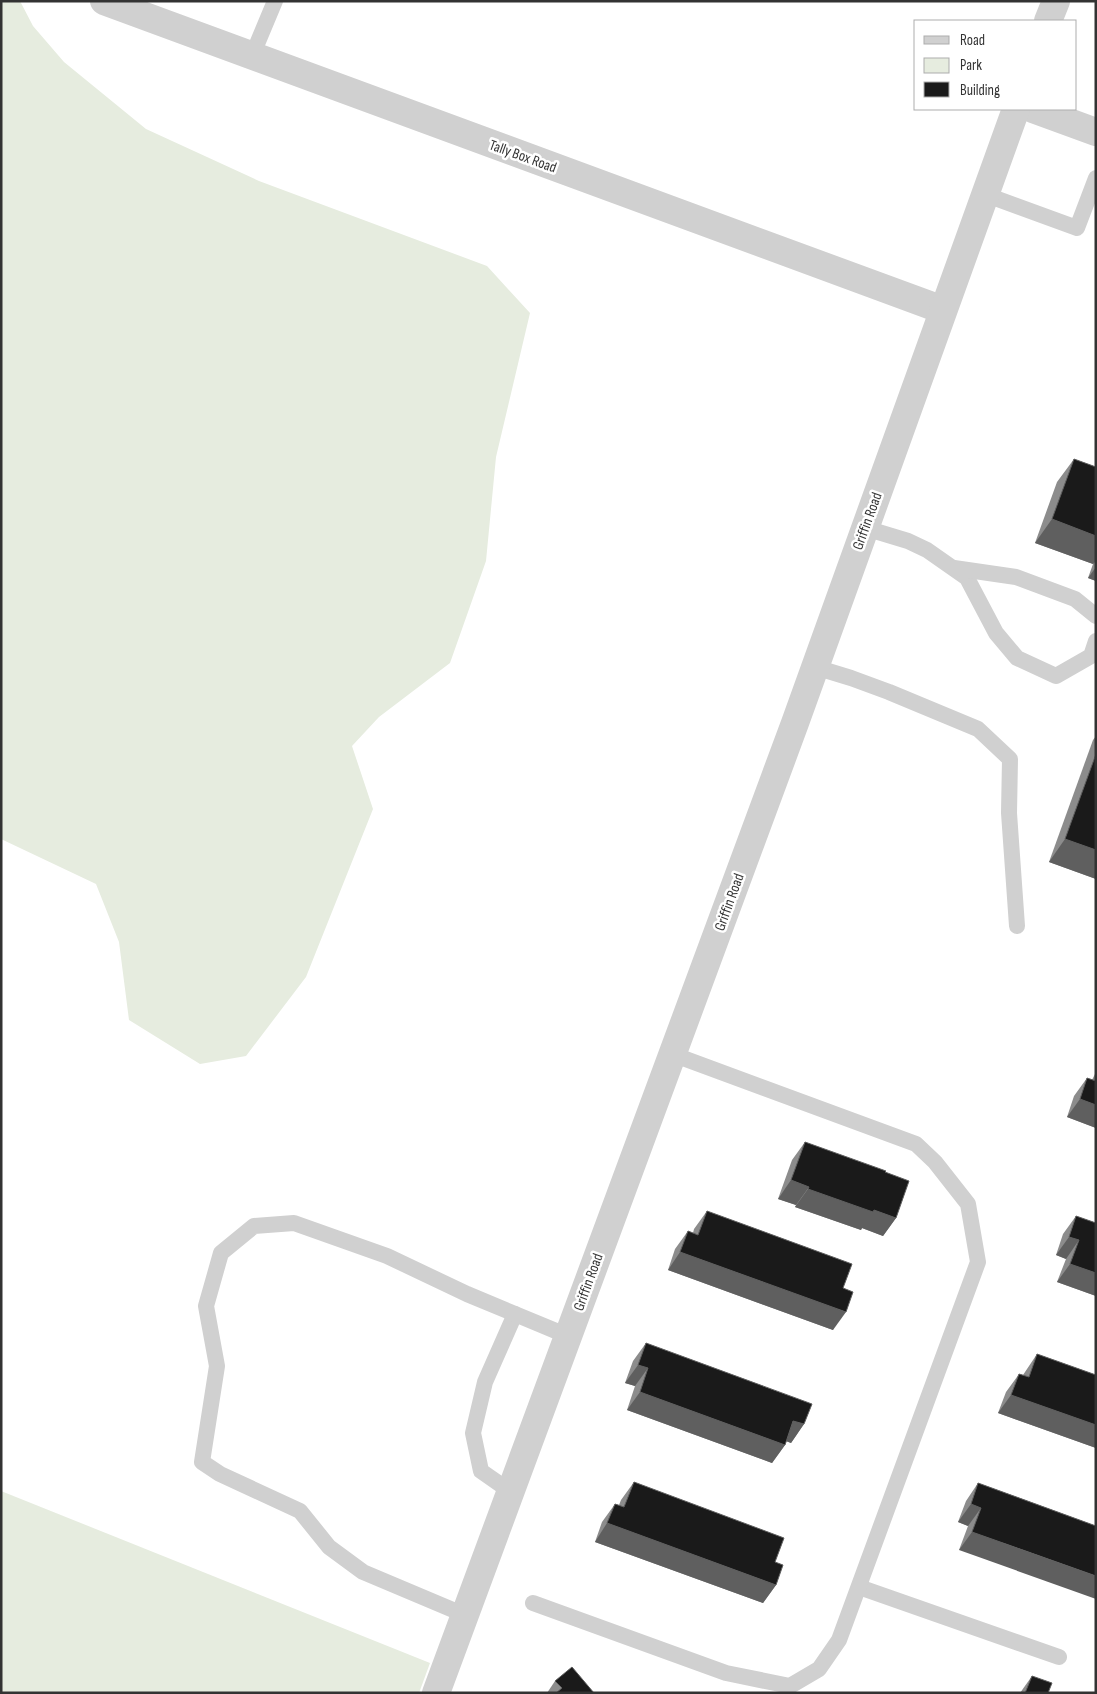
<svg xmlns="http://www.w3.org/2000/svg" width="1097" height="1694" font-family="'Sofia Sans Condensed',sans-serif">
  <style>
    .green { fill: #e6ecdf }
    .lines { fill: none; stroke-linecap: round; stroke-linejoin: round }
    .service { stroke: #d0d0d0; stroke-width: 16 }
    .minor { stroke: #d0d0d0; stroke-width: 28 }
    .tertiary { stroke: #d0d0d0; stroke-width: 28 }
    .wall { fill: #8c8c8c }
    .shaded-wall { fill: #5f5f5f }
    .building { fill: #1a1a1a; stroke: #5f5f5f }
    .labels { text-anchor: middle; stroke-width: 5; stroke-linejoin: round; paint-order: stroke }
    .street-label { font-size: 15px; fill: #333; stroke: #fff }
  </style>
  <rect width="100%" height="100%" fill="#fff"/>
  <g class="green">
    <path d="M1 1H20L33 26 64 62 146 129 259 181 487 266 530 313 496 457 486 561 450 663 379 717 352 746 373 809 306 977 246 1056 200 1064 129 1020 119 942 96 884 1 839Z"/>
    <path d="M1 1491 430 1663 419 1693H1Z"/>
  </g>
  <g class="lines">
    <g class="service">
      <path d="M252 56 275 1"/>
      <path d="M984 194 1077 228 1096 178"/>
      <path d="M865 528 908 541 927 550 967 578 996 633 1017 658 1056 676 1091 656 1096 641"/>
      <path d="M954 568 1016 577 1075 599 1096 616"/>
      <path d="M815 667 851 678 889 692 978 729 1010 759 1009 813 1017 926"/>
      <path d="M511 1492 481 1471 473 1433 485 1382 515 1314"/>
      <path d="M859 1587 1059 1657"/>
      <path d="M533 1603 726 1673 790 1686 819 1669 839 1640 978 1262 968 1204 935 1162 916 1144 672 1054"/>
      <path d="M465 1615 363 1572 329 1547 300 1511 220 1474 202 1462 217 1366 206 1306 221 1253 254 1226 294 1223 387 1256 467 1294 568 1336"/>
    </g>
    <g class="minor">
      <path d="M104 1 943 310"/>
      <path d="M1033 109 1096 132"/>
    </g>
    <g class="tertiary">
      <path d="M1048 21 1056 1"/>
      <path d="M436 1693 795 723 1016 109"/>
    </g>
  </g>
  <g class="wall">
    <path d="M1074 459 1096 467V581L1088 578 1093 564 1035 543 1057 482Z"/>
    <path d="M1096 736V879L1049 862 1093 740Z"/>
    <path d="M1096 1072V1128L1067 1117 1074 1096 1087 1078 1092 1080Z"/>
    <path d="M805 1142 885 1172 896 1218 883 1236 862 1228 861 1230 795 1207 796 1205 778 1199 792 1160Z"/>
    <path d="M707 1211 843 1288 833 1330 668 1270 675 1249 688 1231 693 1233 694 1229Z"/>
    <path d="M1076 1216 1096 1223V1296L1057 1282 1066 1259 1056 1255 1063 1234Z"/>
    <path d="M646 1343 804 1424 791 1443 786 1441 785 1445 772 1463 627 1410 635 1386 625 1383 633 1361Z"/>
    <path d="M1037 1354 1096 1375V1448L998 1413 1006 1392 1019 1374 1023 1375Z"/>
    <path d="M634 1482 775 1562 776 1585 763 1603 595 1542 602 1522 615 1504 619 1505 621 1500Z"/>
    <path d="M978 1483 1096 1526 959 1550 968 1526 958 1522 966 1501Z"/>
    <path d="M1032 1676 1048 1693H1020Z"/>
    <path d="M555 1681 594 1693H547Z"/>
  </g>
  <g class="shaded-wall">
    <path d="M1052 519 1096 536V561L1093 564 1035 543Z"/>
    <path d="M1096 567V581L1088 578Z"/>
    <path d="M1065 839 1096 850V879L1049 862Z"/>
    <path d="M1080 1099 1096 1105V1128L1067 1117Z"/>
    <path d="M791 1180 809 1187 796 1205 778 1199Z"/>
    <path d="M808 1189 874 1210 896 1218 883 1236 862 1228 861 1230 795 1207Z"/>
    <path d="M1069 1237 1079 1240 1066 1259 1056 1255Z"/>
    <path d="M680 1252 846 1312 833 1330 668 1270Z"/>
    <path d="M1070 1264 1096 1273V1296L1057 1282Z"/>
    <path d="M638 1365 648 1368 635 1386 625 1383Z"/>
    <path d="M640 1392 785 1445 772 1463 627 1410Z"/>
    <path d="M1011 1395 1096 1425V1448L998 1413Z"/>
    <path d="M793 1421 804 1424 791 1443 781 1439Z"/>
    <path d="M971 1504 981 1508 968 1526 958 1522Z"/>
    <path d="M607 1523 776 1585 763 1603 595 1542Z"/>
    <path d="M972 1532 1096 1576V1599L959 1550Z"/>
  </g>
  <g class="building">
    <path d="M1074 459 1096 467V536L1052 519Z"/>
    <path d="M1096 754V850L1065 839Z"/>
    <path d="M1087 1078 1096 1081V1105L1080 1099Z"/>
    <path d="M805 1142 886 1171 885 1172 909 1181 896 1218 874 1210 873 1212 808 1189 809 1187 791 1180Z"/>
    <path d="M707 1211 852 1264 843 1288 853 1292 846 1312 680 1252 688 1231 698 1235Z"/>
    <path d="M1076 1216 1096 1223V1273L1070 1264 1079 1240 1069 1237Z"/>
    <path d="M646 1343 812 1404 804 1424 793 1421 785 1445 640 1392 648 1368 638 1365Z"/>
    <path d="M1037 1354 1096 1375V1425L1011 1395 1019 1374 1029 1377Z"/>
    <path d="M634 1482 784 1538 775 1562 783 1565 776 1585 607 1523 615 1504 624 1507Z"/>
    <path d="M978 1483 1096 1526V1576L972 1532 981 1508 971 1504Z"/>
    <path d="M572 1667 594 1693H556L562 1688 555 1681Z"/>
    <path d="M1032 1676 1052 1683 1048 1693H1025Z"/>
  </g>
  <g class="labels">
    <g class="street-label">
      <text transform="translate(523 156) rotate(20)" y="5">Tally Box Road</text>
      <text transform="translate(867 521) rotate(-70)" y="5">Griffin Road</text>
      <text transform="translate(729 902) rotate(-70)" y="5">Griffin Road</text>
      <text transform="translate(588 1282) rotate(-70)" y="5">Griffin Road</text>
    </g>
  </g>
  <rect width="1097" height="1694" fill="none" stroke="#333333" stroke-width="5"/>
  <rect x="914" y="20" width="162" height="90" fill="#ffffff" stroke="#adadad"/>
  <rect x="924" y="36" width="25" height="8" fill="#d0d0d0" stroke="#adadad"/>
  <text x="960" y="45" font-size="15" fill="#333333">Road</text>
  <rect x="924" y="58" width="25" height="15" fill="#e6ecdf" stroke="#adadad"/>
  <text x="960" y="70" font-size="15" fill="#333333">Park</text>
  <rect x="924" y="82" width="25" height="15" fill="#1a1a1a" stroke="#adadad"/>
  <text x="960" y="95" font-size="15" fill="#333333">Building</text>
</svg>
